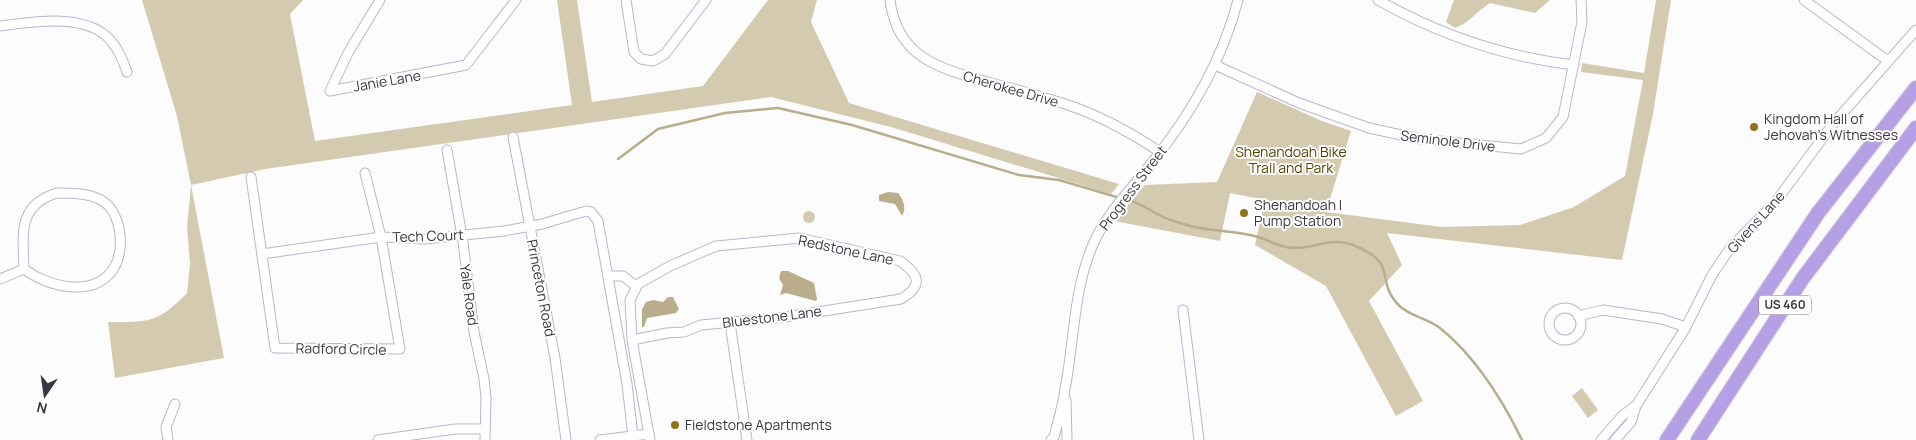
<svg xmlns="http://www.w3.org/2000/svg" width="1916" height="440" font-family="Manrope,sans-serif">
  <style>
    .green { fill: #d4caaf }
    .water { fill: #b9ad8c }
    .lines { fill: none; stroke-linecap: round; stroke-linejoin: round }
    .stream { stroke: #b9ad8c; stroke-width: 2.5 }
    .minor-casing { stroke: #bcb4d1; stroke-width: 11 }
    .highway-casing { stroke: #d8d7d9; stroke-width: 16 }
    .minor { stroke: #fff; stroke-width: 9 }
    .highway { stroke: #b5a0e5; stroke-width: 14 }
    .poi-dot { fill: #907318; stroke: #fff; stroke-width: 2 }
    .labels { text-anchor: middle; stroke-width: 4; stroke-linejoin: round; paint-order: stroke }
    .shield { fill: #fff; stroke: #75737b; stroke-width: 1 }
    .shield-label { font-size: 12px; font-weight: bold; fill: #3a3742 }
    .street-label { font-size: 14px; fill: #3a3742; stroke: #fff }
    .poi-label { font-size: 14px; fill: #3a3742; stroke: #fff; text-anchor: start }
    .park-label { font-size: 14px; fill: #564304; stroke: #fff }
  </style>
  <rect width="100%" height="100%" fill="#fcfcfc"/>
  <g class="green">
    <path d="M142 0H303L290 14 315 141 572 105 557 0H577L592 102 703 86 768 0H817L811 22 849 103 1119 184 1111 194 891 127 771 97 265 169 191 185 224 358 115 378 108 322C149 322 158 323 187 293L190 264 187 227 191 185 177 116Z"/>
    <path d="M1454 0H1550L1535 13 1490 3C1478 10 1468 24 1455 28L1446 22Z"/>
    <path d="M1656 0H1671L1653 114 1622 260 1387 233 1402 265 1369 301 1423 401 1396 416 1326 286 1255 245 1265 200 1230 193 1220 241 1114 221 1145 185 1217 182 1257 92 1322 121 1351 131 1326 212 1442 227 1520 225 1574 207 1625 176 1643 80 1581 72 1582 63 1644 73Z"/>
    <circle cx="809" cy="217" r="6"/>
    <path d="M1582 388 1598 410 1588 418 1572 396Z"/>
  </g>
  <g class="water">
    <path d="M888 192 898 193C903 199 907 208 902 216L895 204 879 201V195Z"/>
    <path d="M781 271H788L814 283 817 299 816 301 786 293 780 295 783 285 779 278Z"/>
    <path d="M668 297H673L679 309 676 313 647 318 644 327H642V309L646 302 653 300 663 302Z"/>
  </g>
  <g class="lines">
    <g class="stream">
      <path d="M618 159 658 129 725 113 778 108 852 125 1019 175 1059 180 1120 198"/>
      <path d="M1125 199C1136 201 1142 206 1152 211 1161 217 1173 221 1183 224 1208 232 1234 230 1258 237 1268 240 1276 245 1286 247 1313 252 1330 233 1360 248 1396 265 1377 278 1395 301 1406 316 1426 317 1440 328 1476 357 1502 399 1522 440"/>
    </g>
    <g class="minor-casing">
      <g id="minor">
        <path d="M380 0 348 53 330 91 466 65 516 0"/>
        <path d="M626 0 634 52 641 59 653 61 665 54 706 0"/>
        <path d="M890 0C897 59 942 69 991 83 1016 89 1040 96 1065 104 1099 115 1130 132 1160 152"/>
        <path d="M1378 0C1438 34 1505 57 1574 65"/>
        <path d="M1804 0 1888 61"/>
        <path d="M0 26C33 22 87 12 111 41 119 50 123 61 127 72"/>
        <path d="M1215 65 1299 103 1369 128 1420 139 1521 149 1546 138 1563 117 1582 22 1581 0"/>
        <path d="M513 137 555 358 566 440"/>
        <path d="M447 150 463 242 474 332 484 379 486 398 485 440"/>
        <path d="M251 177 275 348 400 349 381 237 365 173"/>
        <path d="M57 193C71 193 86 193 99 199 121 209 126 248 114 268 94 299 48 287 24 269 23 235 17 205 57 193Z"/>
        <path d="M262 254 381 237 425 239 504 231 542 224 586 211 591 212 598 221 627 384 633 436"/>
        <path d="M608 276H623L636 286"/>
        <path d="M0 279 24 269"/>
        <circle cx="1565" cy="324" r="16"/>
        <path d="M1183 310 1199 440"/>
        <path d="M1578 316 1603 310 1662 319 1686 327"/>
        <path d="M730 323 747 440"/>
        <path d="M632 340 667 333 684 332 701 325 785 317 901 299C923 286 920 275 900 261L800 238 716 246 670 266 638 284 630 300 632 340 650 440"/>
        <path d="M1066 400 1067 440"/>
        <path d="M168 440 166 427 175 404"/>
        <path d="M378 440 455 429H484"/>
        <path d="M600 440 649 434"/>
        <path d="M1051 440 1054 437C1058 421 1063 405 1065 389 1075 338 1073 285 1096 238 1110 210 1131 189 1150 165 1190 116 1222 62 1238 0"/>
        <path d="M1601 440 1622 416 1635 406"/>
        <path d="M1615 440 1631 422 1636 406 1686 327 1712 275 1731 247 1774 204 1833 124 1916 30"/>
      </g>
    </g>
    <g class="highway-casing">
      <g id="highway">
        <path d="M1667 440 1818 213 1916 88"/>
        <path d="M1698 440 1803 278 1916 128"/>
      </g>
    </g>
    <use href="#minor" class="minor"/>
    <use href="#highway" class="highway"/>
  </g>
  <g class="poi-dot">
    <circle cx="1754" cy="127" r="5"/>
    <circle cx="1244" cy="213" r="5"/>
    <circle cx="675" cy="425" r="5"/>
  </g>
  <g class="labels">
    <rect class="shield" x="1759" y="295.5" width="52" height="19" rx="4"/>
    <g class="shield-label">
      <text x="1785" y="309">US 460</text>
    </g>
    <g class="street-label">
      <text transform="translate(387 81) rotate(-10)" y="5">Janie Lane</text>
      <text transform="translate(1011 89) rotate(16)" y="5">Cherokee Drive</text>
      <text transform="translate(1448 141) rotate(7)" y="5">Seminole Drive</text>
      <text transform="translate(1133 188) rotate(-53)" y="5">Progress Street</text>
      <text transform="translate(1756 222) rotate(-48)" y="5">Givens Lane</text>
      <text transform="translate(428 236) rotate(-2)" y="5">Tech Court</text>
      <text transform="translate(846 250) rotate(12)" y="5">Redstone Lane</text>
      <text transform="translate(541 288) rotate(79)" y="5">Princeton Road</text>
      <text transform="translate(469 295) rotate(82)" y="5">Yale Road</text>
      <text transform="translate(772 317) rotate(-7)" y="5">Bluestone Lane</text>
      <text transform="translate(341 349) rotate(1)" y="5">Radford Circle</text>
    </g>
    <g class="poi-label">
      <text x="1764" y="124">Kingdom Hall of<tspan x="1764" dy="16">Jehovah's Witnesses</tspan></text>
      <text x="1254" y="210">Shenandoah I<tspan x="1254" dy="16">Pump Station</tspan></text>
      <text x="685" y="430">Fieldstone Apartments</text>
    </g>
    <g class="park-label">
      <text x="1291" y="157">Shenandoah Bike<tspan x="1291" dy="16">Trail and Park</tspan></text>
    </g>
  </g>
  <g transform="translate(45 395) rotate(193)" stroke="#ffffff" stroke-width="4" paint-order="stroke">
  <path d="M0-4L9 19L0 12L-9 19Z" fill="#3a3742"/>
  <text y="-8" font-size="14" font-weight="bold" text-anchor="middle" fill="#3a3742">N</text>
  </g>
</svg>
